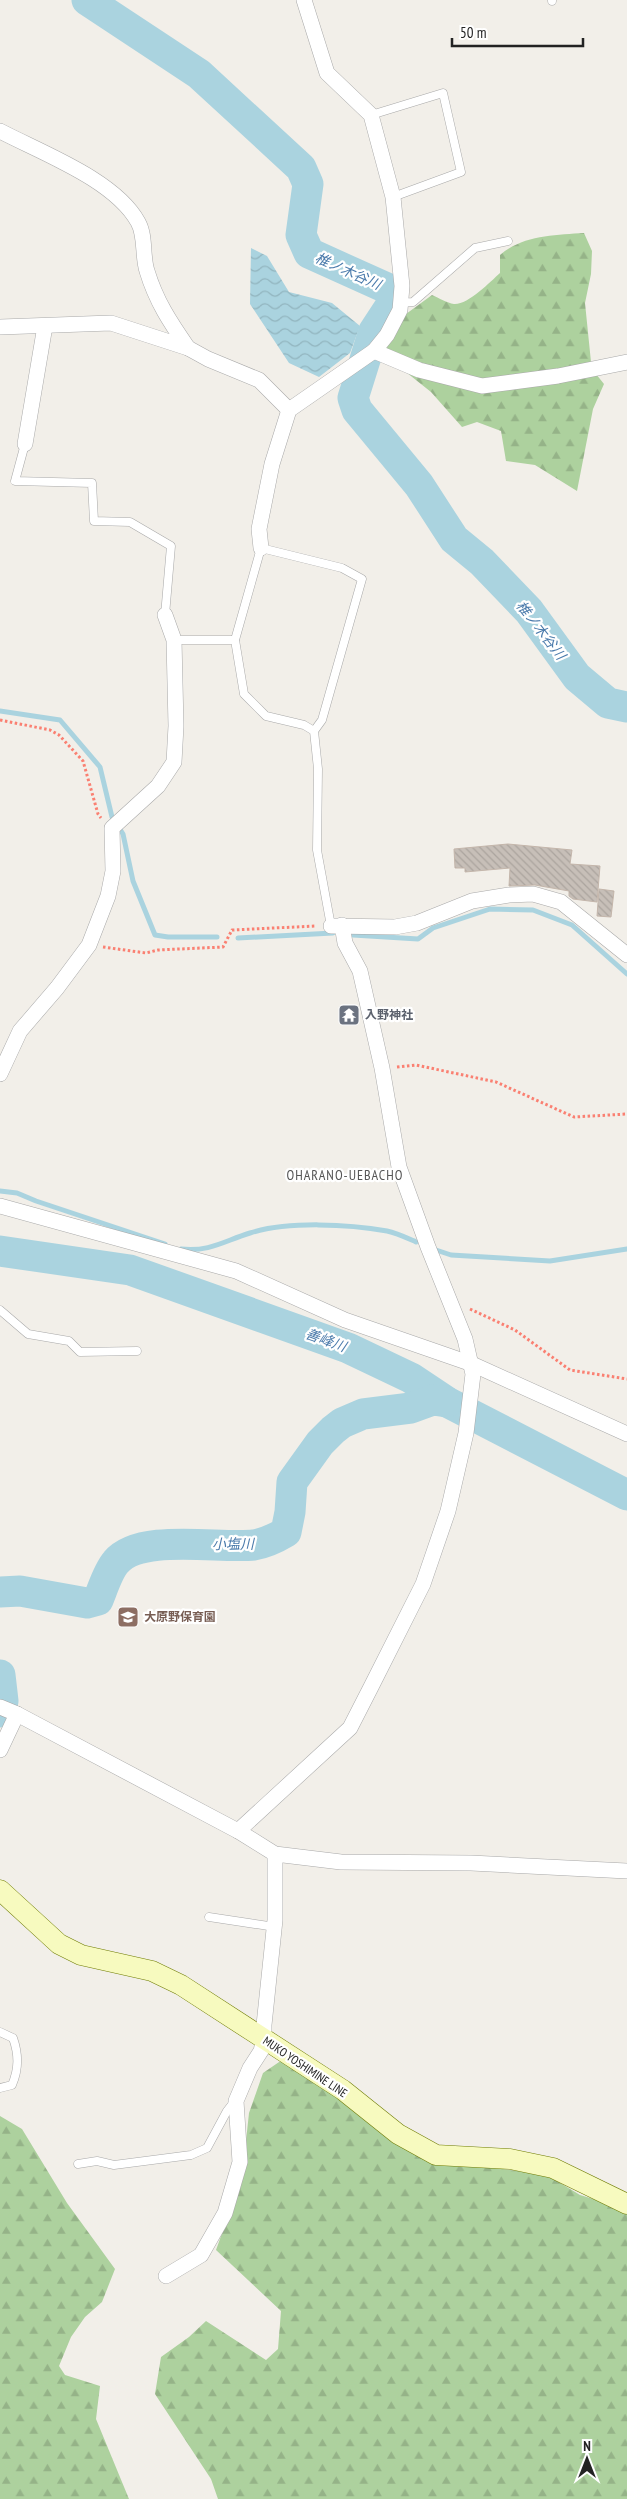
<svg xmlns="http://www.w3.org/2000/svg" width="627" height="2499" font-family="'PT Sans Narrow','Noto Sans JP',sans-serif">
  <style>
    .forest { fill: url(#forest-firs) }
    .water { fill: url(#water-waves) }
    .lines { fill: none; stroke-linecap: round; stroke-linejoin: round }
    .stream { stroke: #aad3df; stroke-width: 5 }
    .river { stroke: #aad3df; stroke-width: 31 }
    .building { fill: url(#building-back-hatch); stroke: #c4b6ab }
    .lane-casing { stroke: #a9a9a9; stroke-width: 9 }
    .street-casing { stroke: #a9a9a9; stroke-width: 16 }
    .secondary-casing { stroke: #707d05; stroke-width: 21 }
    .path { stroke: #fa8072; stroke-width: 3; stroke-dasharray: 2.5 2.5; stroke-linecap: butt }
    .lane { stroke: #fff; stroke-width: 8 }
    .street { stroke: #fff; stroke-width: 15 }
    .secondary { stroke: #f7fabf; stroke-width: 20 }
    .labels { text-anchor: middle; stroke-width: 4.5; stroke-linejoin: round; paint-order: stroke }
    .worship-label { font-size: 12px; font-weight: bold; fill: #5b616d; stroke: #fff; text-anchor: start }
    .education-label { font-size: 12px; font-weight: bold; fill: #785e54; stroke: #fff; text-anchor: start }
    .street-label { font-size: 12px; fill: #222; stroke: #fff }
    .water-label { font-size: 14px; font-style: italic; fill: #4a7aab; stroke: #fff }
    .neighbourhood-label { font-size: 14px; letter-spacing: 1px; fill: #555; stroke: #fff }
  </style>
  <defs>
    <pattern id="forest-firs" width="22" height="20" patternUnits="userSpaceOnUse" patternTransform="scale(1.25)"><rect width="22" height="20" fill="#add19e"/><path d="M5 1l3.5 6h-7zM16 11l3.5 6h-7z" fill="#95b388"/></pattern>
    <pattern id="water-waves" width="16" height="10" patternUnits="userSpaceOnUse" patternTransform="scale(1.25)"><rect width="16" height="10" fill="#aad3df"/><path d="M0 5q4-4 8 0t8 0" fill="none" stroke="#92b5bf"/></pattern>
    <pattern id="building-back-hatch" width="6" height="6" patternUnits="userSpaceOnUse" patternTransform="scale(1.25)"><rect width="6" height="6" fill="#c7bfb8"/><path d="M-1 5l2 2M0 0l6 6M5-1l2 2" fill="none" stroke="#aba49e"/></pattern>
  </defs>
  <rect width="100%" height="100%" fill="#f2efe9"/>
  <g class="forest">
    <path d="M584 233 592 251 591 274 585 303 591 362 596 374 604 384 593 409 577 491 535 465 506 461 501 431 477 422 462 427 431 392 382 353 406 314 432 295C439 298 447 303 454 304 468 305 490 282 500 273V255C523 235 555 235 584 233Z"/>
    <path d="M282 2060 427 2159 547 2175 580 2195 627 2209V2499H218L211 2479 155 2394 161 2357 189 2337 206 2321 266 2360 278 2349 281 2311 216 2250 242 2178 249 2113 263 2073Z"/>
    <path d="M0 2116 22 2129 67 2203 115 2269 102 2302 85 2317 71 2337 59 2366 65 2375 100 2386 96 2419 129 2499H0Z"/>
  </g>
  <path class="water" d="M251 248 267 256 289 292 332 303 360 326 350 353 319 377 289 363 250 304Z"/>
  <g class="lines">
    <g class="stream">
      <path d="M0 711 60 720 100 767 112 817 123 834 133 881 155 935 168 937H217"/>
      <path d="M353 935 418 939 433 928 490 909 533 910 572 925 627 974"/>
      <path d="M238 938 333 933"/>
      <path d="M0 1191 17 1193 36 1201 165 1244"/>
      <path d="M181 1249C210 1252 224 1241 250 1233 288 1221 349 1224 387 1231 397 1233 407 1238 416 1242"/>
      <path d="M436 1250 451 1255 550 1261 627 1249"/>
    </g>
    <g class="river">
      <path d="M87 0 199 74 301 168 308 184 301 235 309 253 391 290 393 302 374 331 353 398 357 410 419 485 454 539 482 562 529 611 577 677 608 703 627 707"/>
      <path d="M0 1251 130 1270 348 1348 411 1378 447 1402 627 1495"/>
      <path d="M0 1592 20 1591 87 1603 98 1600C103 1588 108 1571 116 1562 140 1533 220 1549 254 1545 266 1543 276 1538 286 1532L290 1512 292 1482 320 1443 333 1430 342 1423 363 1414 411 1408 433 1400 447 1402"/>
      <path d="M0 1675 3 1701 0 1712"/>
    </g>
  </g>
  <g class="building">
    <path d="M508 844 572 850 570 864 600 866 597 902 573 899 569 896V891L535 885 509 886 510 868 465 872V868H455L454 849Z"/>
    <path d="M599 889 614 891 611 917 597 916Z"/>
  </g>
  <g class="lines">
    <g class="lane-casing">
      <g id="lane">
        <path d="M552 0V1"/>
        <path d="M371 115 443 93 461 172 393 197"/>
        <path d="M401 303 413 302 475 248 508 241"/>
        <path d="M25 444 15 481 92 483 94 521 130 522 171 546 165 615"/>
        <path d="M174 640H235"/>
        <path d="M314 731 322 720 362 579 342 568 261 548 235 640 244 694 266 716 304 725 314 731 318 769 317 850 331 926"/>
        <path d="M0 1310 28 1334 69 1341 80 1352 137 1351"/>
        <path d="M209 1917 275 1927"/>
        <path d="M0 2032 13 2038C19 2055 19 2069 12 2085L0 2088"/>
        <path d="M78 2164 97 2161 114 2165 191 2155 207 2148 227 2111 234 2102"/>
      </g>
    </g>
    <g class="street-casing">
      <g id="street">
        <path d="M0 131C42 153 115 180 138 222 146 236 142 256 147 271 156 301 170 322 188 348"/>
        <path d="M0 327 111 323 188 348 208 359 259 380 289 410"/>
        <path d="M374 351 419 370 482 386 558 376 627 362"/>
        <path d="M25 444 45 326"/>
        <path d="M261 548 259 529 272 464 289 410 374 351 387 335 400 310 402 286 393 197 371 115 327 73 304 0"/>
        <path d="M331 926 395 927 417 923 472 901 509 895 533 894 561 902 627 955"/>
        <path d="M0 1074 20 1031 57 988 89 945 108 896 113 871 112 828 158 786 174 762 176 726 174 640 165 615"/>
        <path d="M0 1206 236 1271 345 1320 472 1364 627 1434"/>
        <path d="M0 1707 17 1714"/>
        <path d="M0 1750 17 1714 238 1831 275 1854 341 1862 471 1863 627 1871"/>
        <path d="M238 1831 350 1728 371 1687 423 1584 448 1511 466 1433 473 1374 465 1339 428 1247 399 1167 382 1068 360 971 345 943 342 925"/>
        <path d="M166 2276 201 2255 225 2213 240 2162 236 2101 250 2068 261 2051 264 2039V2025L275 1920V1854"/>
      </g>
    </g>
    <g class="secondary-casing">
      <path id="secondary" d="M0 1890 59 1944 81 1955 152 1971 181 1985 343 2090 398 2134 436 2155 510 2159 553 2168 627 2204"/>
    </g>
    <g class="path">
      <path d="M0 720 50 730 59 735 83 761 98 814 101 818"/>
      <path d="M103 947 146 953 158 950 223 947 232 930 316 926"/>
      <path d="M397 1067 416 1065 496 1082 574 1117 627 1114"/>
      <path d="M470 1309 515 1330 570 1370 627 1379"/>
    </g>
    <use href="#lane" class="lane"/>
    <use href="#street" class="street"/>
    <use href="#secondary" class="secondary"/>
  </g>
  <defs>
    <g id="temple-square" transform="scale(1.125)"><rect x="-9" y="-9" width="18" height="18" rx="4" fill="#6b7280" stroke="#fff"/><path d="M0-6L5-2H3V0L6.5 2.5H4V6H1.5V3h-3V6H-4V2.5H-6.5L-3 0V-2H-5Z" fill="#fff"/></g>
    <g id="school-square" transform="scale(1.125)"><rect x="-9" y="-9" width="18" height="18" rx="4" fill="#8d6e63" stroke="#fff"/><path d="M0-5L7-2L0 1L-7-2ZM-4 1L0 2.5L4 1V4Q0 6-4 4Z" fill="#fff"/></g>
  </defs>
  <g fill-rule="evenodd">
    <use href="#temple-square" x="349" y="1015"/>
    <use href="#school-square" x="128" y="1617"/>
  </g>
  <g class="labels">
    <g class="worship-label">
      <text x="365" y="1019">入野神社</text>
    </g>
    <g class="education-label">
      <text x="144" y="1621">大原野保育園</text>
    </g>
    <g class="street-label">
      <text transform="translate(305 2067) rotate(34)" y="4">MUKO YOSHIMINE LINE</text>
    </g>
    <g class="water-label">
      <text transform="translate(348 271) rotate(24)" y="5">椎ノ木谷川</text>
      <text transform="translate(541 630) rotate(52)" y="5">椎ノ木谷川</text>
      <text transform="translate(326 1340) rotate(20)" y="5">善峰川</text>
      <text transform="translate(233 1544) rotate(-1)" y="5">小塩川</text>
    </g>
    <g class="neighbourhood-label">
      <text x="345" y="1180">OHARANO-UEBACHO</text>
    </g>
  </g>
  <g transform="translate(587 2459)" stroke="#ffffff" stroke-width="4" paint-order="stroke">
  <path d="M0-4L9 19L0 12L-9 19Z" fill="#222222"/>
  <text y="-8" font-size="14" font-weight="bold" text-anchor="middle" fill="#222222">N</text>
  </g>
  <path d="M452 38v8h131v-8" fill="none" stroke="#222222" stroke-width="2.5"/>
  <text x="460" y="38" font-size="15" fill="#222222" stroke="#ffffff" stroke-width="4" paint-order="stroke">50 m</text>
</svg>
